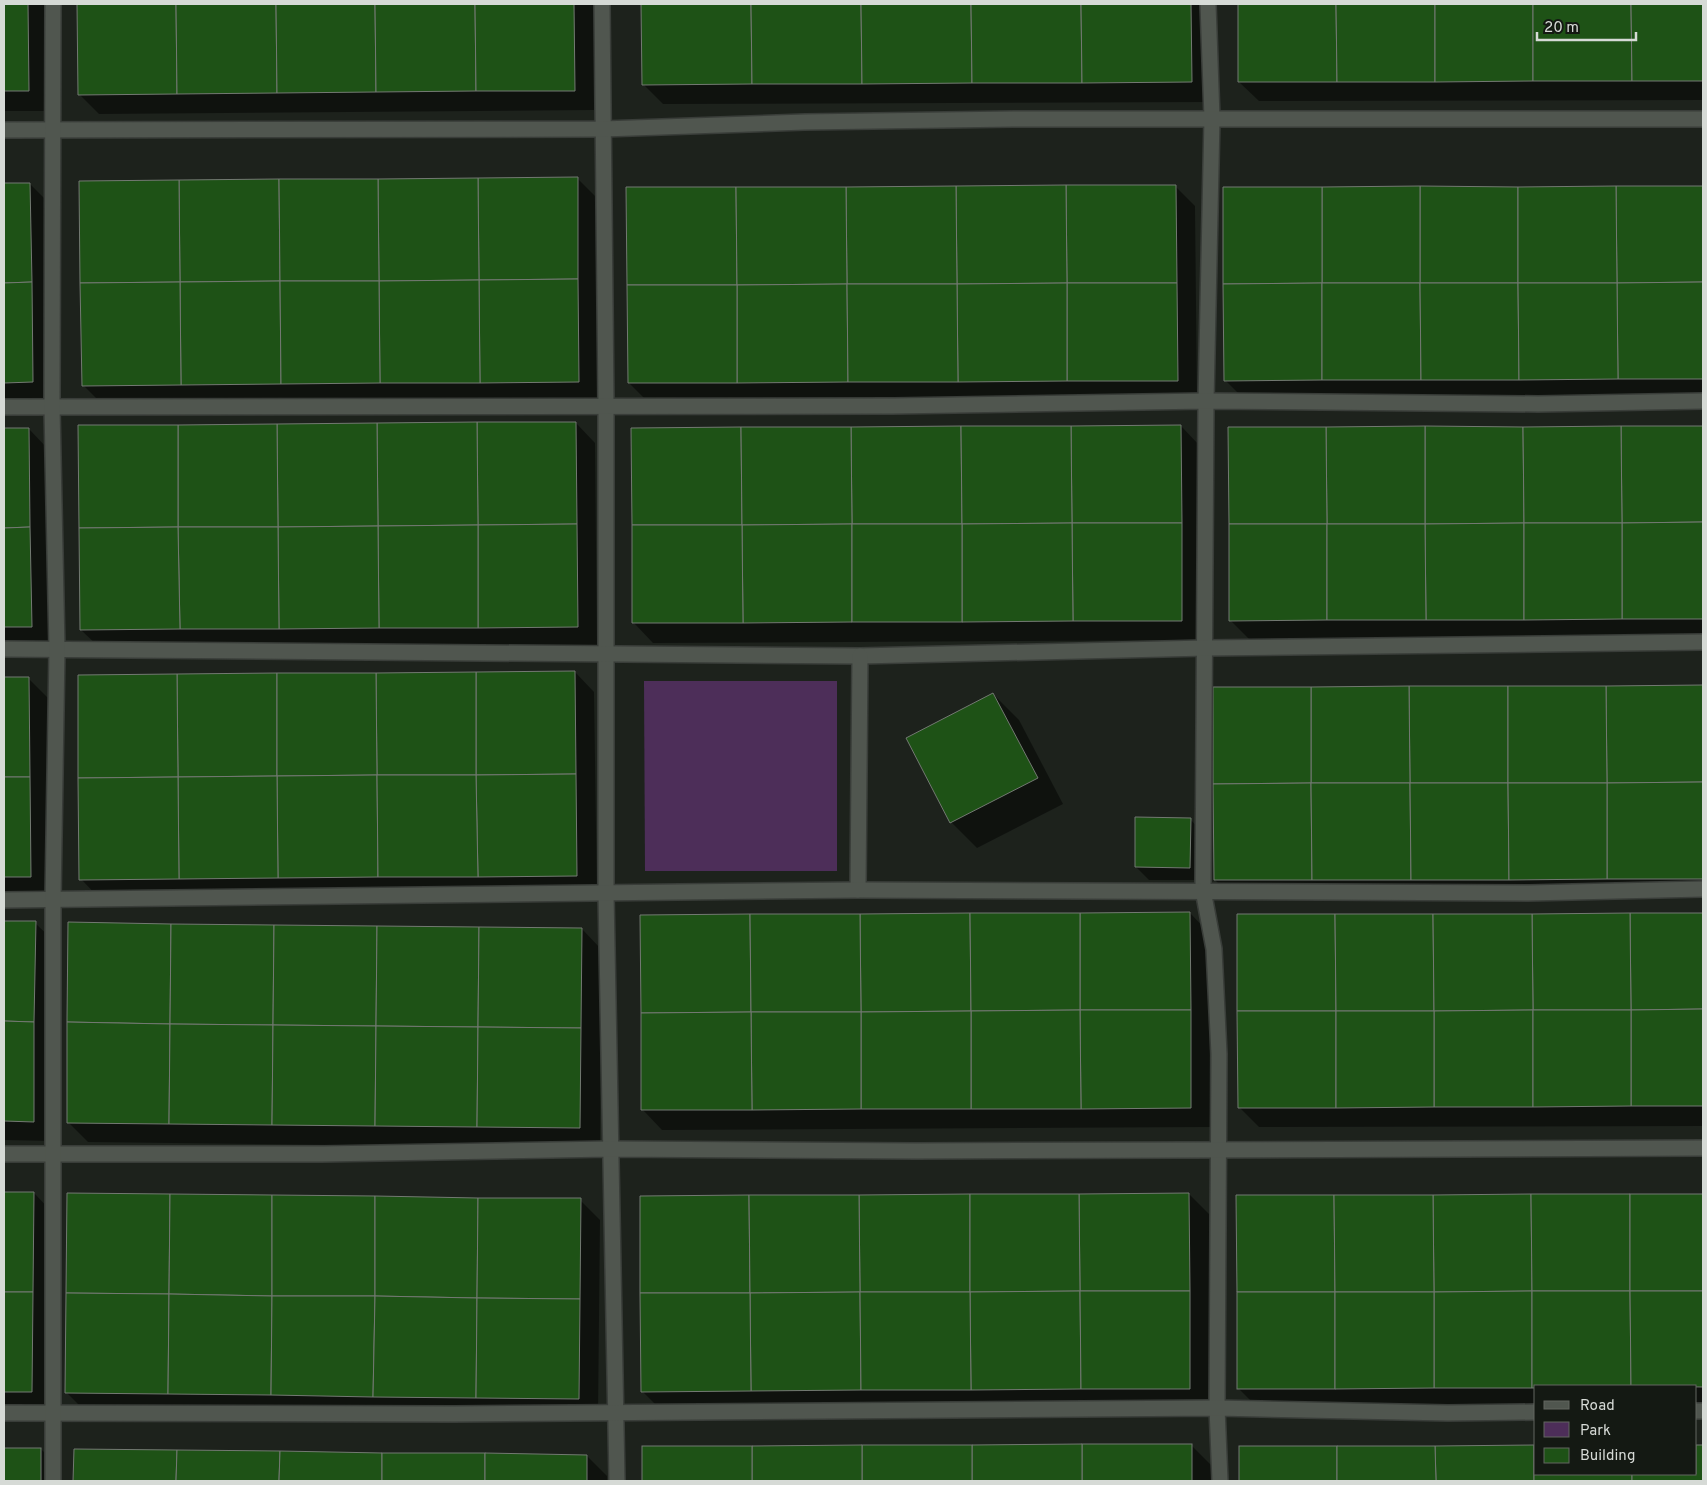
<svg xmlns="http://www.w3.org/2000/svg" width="1707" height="1485" font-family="Overpass,sans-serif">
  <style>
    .green { fill: #4d2e59 }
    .shadow { fill: #0007 }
    .building { fill: #1e5216; stroke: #737972 }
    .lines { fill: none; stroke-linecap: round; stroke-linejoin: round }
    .minor-casing { stroke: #393d39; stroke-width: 18 }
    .minor { stroke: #50564f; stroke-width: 15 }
  </style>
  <rect width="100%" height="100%" fill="#1d221c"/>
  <path class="green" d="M644 681H837V871H645Z"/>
  <g class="shadow">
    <path d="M4 4H47L49 111H4Z"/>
    <path d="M78 4H594V110L99 114 79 94Z"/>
    <path d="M643 4H1210L1211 102 663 104 643 84Z"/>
    <path d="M1239 4H1703V100L1259 101 1239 82Z"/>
    <path d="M577 178 597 198 599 401 103 405 83 385Z"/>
    <path d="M30 184 50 204 52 402H4V185Z"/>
    <path d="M1175 186 1195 206 1197 400 649 403 629 383Z"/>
    <path d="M1703 187V399L1245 400 1225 380 1224 188Z"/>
    <path d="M576 423 595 443 597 646 101 649 81 630Z"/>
    <path d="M1181 426 1200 446 1202 640 653 643 634 623Z"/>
    <path d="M1703 427V639L1250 640 1230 620 1229 428Z"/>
    <path d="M4 429H29L48 449 51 646 4 647Z"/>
    <path d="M575 672 594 692 597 895 100 899 81 879Z"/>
    <path d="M28 678 48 698 50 896H4V679Z"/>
    <path d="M1703 687V898L1235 900 1215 880 1214 688Z"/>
    <path d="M993 694 1019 720 1063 804 977 848 951 822Z"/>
    <path d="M1190 819 1203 833V880H1149L1136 867Z"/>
    <path d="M1190 913 1209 933 1210 1127 662 1130 643 1110Z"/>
    <path d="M1703 914V1126L1259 1127 1239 1107 1238 916Z"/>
    <path d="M4 922 35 923 55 942 53 1141 4 1140Z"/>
    <path d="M582 929 601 949 600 1148 88 1142 68 1122Z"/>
    <path d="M4 1193H34L53 1213 52 1411H4Z"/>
    <path d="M1189 1194 1209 1214 1210 1408 662 1411 642 1391Z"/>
    <path d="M1703 1195V1406H1696V1386H1536V1407L1258 1408 1238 1388 1237 1197Z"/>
    <path d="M580 1200 600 1220 598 1418 86 1412 67 1393Z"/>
    <path d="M1191 1445 1211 1465V1481H644L643 1448Z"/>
    <path d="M1696 1446H1703V1481H1240V1447L1536 1474H1696Z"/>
    <path d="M4 1449H41L60 1469V1481H4Z"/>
    <path d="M75 1450 587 1456 607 1476V1481H75Z"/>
  </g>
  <g class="building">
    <path d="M4 4H28L29 91H4Z"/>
    <path d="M77 4H176L177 94 78 95Z"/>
    <path d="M176 4H276L277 93 177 94Z"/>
    <path d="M276 4H375L376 92 277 93Z"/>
    <path d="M375 4H475L476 91 376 92Z"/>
    <path d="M475 4H574L575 91H476Z"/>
    <path d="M641 4H751L752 84 642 85Z"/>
    <path d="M751 4H861L862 84H752Z"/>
    <path d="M861 4H971L972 83 862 84Z"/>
    <path d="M971 4H1081L1082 83H972Z"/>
    <path d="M1081 4H1191L1192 82 1082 83Z"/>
    <path d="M1238 4H1336L1337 82H1238Z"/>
    <path d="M1336 4H1435V82H1337Z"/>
    <path d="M1435 4H1533V81L1435 82Z"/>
    <path d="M1533 4H1631L1632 81H1533Z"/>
    <path d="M1631 4H1703V81H1632Z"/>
    <path d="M578 177V279L479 280 478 178Z"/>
    <path d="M478 178 479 280 379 281 378 179Z"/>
    <path d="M279 179 280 281 180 282 179 180Z"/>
    <path d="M279 179H378L379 281H280Z"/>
    <path d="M179 180 180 282 80 283 79 181Z"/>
    <path d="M4 183H30L32 282 4 283Z"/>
    <path d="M1066 185H1176L1177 283H1067Z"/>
    <path d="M1066 185 1067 283 957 284 956 186Z"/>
    <path d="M956 186 957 284H847L846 187Z"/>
    <path d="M1420 186 1518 187V283H1420Z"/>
    <path d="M1420 186V283H1322V187Z"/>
    <path d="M1616 186H1703V282L1617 283Z"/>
    <path d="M1616 186 1617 283H1518V187Z"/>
    <path d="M626 187H736L737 285H627Z"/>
    <path d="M736 187H846L847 284 737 285Z"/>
    <path d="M1223 187H1322V283L1223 284Z"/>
    <path d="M578 279 579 382 480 383 479 280Z"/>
    <path d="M479 280 480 383H380L379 281Z"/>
    <path d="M280 281 281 384 181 385 180 282Z"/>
    <path d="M280 281H379L380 383 281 384Z"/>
    <path d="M32 282 33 382 4 383V283Z"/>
    <path d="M180 282 181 385 82 386 80 283Z"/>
    <path d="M1703 282V379H1618L1617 283Z"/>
    <path d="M1067 283H1177L1178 381H1067Z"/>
    <path d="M1067 283V381L958 382 957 284Z"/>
    <path d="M1322 283V380L1224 381 1223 284Z"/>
    <path d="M1322 283H1420L1421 380H1322Z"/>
    <path d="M1420 283H1518L1519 380H1421Z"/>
    <path d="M1518 283H1617L1618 379 1519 380Z"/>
    <path d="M847 284 848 382 737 383V285Z"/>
    <path d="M847 284H957L958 382H848Z"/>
    <path d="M627 285H737V383H628Z"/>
    <path d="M477 422H576L577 524 478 525Z"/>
    <path d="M477 422 478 525 378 526 377 423Z"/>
    <path d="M377 423 378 526 278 527 277 424Z"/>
    <path d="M277 424 278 527H178V425Z"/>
    <path d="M78 425H178V527L79 528Z"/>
    <path d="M1181 425 1182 523H1072L1071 426Z"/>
    <path d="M961 426 962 524H852L851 427Z"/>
    <path d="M961 426H1071L1072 523 962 524Z"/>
    <path d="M1425 426 1523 427 1524 523 1425 524Z"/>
    <path d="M1425 426V524H1327L1326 427Z"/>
    <path d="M1621 426H1703V522L1622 523Z"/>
    <path d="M1621 426 1622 523H1524L1523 427Z"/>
    <path d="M741 427 742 525H632L631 428Z"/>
    <path d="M741 427H851L852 524 742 525Z"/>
    <path d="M1228 427H1326L1327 524H1229Z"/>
    <path d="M4 428H29L30 527 4 528Z"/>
    <path d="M1703 522V619H1622V523Z"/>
    <path d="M1072 523H1182V621H1073Z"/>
    <path d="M1072 523 1073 621 962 622V524Z"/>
    <path d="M1524 523V620H1426L1425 524Z"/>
    <path d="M1524 523H1622V619L1524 620Z"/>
    <path d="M577 524 578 627 478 628V525Z"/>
    <path d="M852 524V622L743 623 742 525Z"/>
    <rect x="852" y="524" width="110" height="98"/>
    <path d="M1229 524H1327V620L1229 621Z"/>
    <path d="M1327 524H1425L1426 620H1327Z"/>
    <path d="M478 525V628H379L378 526Z"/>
    <path d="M632 525H742L743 623H632Z"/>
    <path d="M378 526 379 628 279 629 278 527Z"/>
    <path d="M30 527 32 627H4V528Z"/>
    <path d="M178 527H278L279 629H180Z"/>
    <path d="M178 527 180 629 80 630 79 528Z"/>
    <path d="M575 671 576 774 476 775V672Z"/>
    <path d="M476 672V775H377L376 673Z"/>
    <path d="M277 673V776L178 777 177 674Z"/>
    <path d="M277 673H376L377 775 277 776Z"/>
    <path d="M177 674 178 777 78 778V675Z"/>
    <path d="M4 677H29L30 777H4Z"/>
    <path d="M1703 685V782L1607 783 1606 686Z"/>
    <path d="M1409 686H1508V783H1410Z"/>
    <path d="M1409 686 1410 783H1311V687Z"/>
    <path d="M1508 686H1606L1607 783H1508Z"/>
    <path d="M1213 687H1311V783L1213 784Z"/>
    <path d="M993 693 1038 778 950 823 906 738Z"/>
    <path d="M576 774 577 876 478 877 476 775Z"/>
    <path d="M377 775 378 877 278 878 277 776Z"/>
    <path d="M377 775H476L478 877H378Z"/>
    <path d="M277 776 278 878 179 879 178 777Z"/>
    <path d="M4 777H30L31 877H4Z"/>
    <path d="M178 777 179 879 79 880 78 778Z"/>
    <path d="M1703 782V879H1607V783Z"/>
    <path d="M1311 783 1312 880H1214L1213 784Z"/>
    <path d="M1311 783H1410L1411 880H1312Z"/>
    <path d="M1410 783H1508L1509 880H1411Z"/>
    <path d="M1508 783H1607V879L1509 880Z"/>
    <path d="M1135 817 1191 818 1190 868 1135 867Z"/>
    <path d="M1190 912 1191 1010H1080V913Z"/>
    <path d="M970 913 971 1011 861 1012 860 914Z"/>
    <path d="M970 913H1080V1010L971 1011Z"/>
    <path d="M1630 913H1703V1009L1631 1010Z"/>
    <path d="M1630 913 1631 1010H1533L1532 914Z"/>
    <path d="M750 914 751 1012 641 1013 640 915Z"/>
    <path d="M750 914H860L861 1012H751Z"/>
    <path d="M1237 914H1335L1336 1011H1237Z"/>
    <path d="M1335 914H1433L1434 1011H1336Z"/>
    <path d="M1433 914H1532L1533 1010 1434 1011Z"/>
    <path d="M4 921H36L34 1022 4 1021Z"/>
    <path d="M68 922 171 924 170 1024 67 1022Z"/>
    <path d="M171 924 274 925 273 1025 170 1024Z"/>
    <path d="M274 925 377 926 376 1026 273 1025Z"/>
    <path d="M377 926 479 927 478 1027 376 1026Z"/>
    <path d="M479 927 582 928 581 1028 478 1027Z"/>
    <path d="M1703 1009V1106H1631V1010Z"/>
    <path d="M1080 1010H1191V1108L1081 1109Z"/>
    <path d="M1080 1010 1081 1109H971V1011Z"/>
    <path d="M1533 1010V1107H1434V1011Z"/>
    <path d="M1533 1010H1631V1106L1533 1107Z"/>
    <path d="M971 1011V1109H861V1012Z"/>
    <path d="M1237 1011H1336V1108H1238Z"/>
    <path d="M1336 1011H1434V1107L1336 1108Z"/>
    <path d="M751 1012H861V1109L752 1110Z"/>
    <path d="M751 1012 752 1110H641V1013Z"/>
    <path d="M4 1021 34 1022V1122L4 1121Z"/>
    <path d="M67 1022 170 1024 169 1124 67 1123Z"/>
    <path d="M170 1024 273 1025 272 1125 169 1124Z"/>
    <path d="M273 1025 376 1026 375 1126 272 1125Z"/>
    <path d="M376 1026 478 1027 477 1127 375 1126Z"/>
    <path d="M478 1027 581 1028 580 1128 477 1127Z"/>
    <path d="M4 1192H34L33 1292H4Z"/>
    <path d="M67 1193 170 1194 169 1294 66 1293Z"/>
    <path d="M1189 1193 1190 1291H1080L1079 1194Z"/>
    <path d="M170 1194 272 1195V1296L169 1294Z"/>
    <path d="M970 1194V1292H860L859 1195Z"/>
    <path d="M970 1194H1079L1080 1291 970 1292Z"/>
    <path d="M1531 1194 1532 1291 1434 1292 1433 1195Z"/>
    <path d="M1531 1194H1630V1291H1532Z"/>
    <rect x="1630" y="1194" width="73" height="97"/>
    <path d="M272 1195 375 1196V1296H272Z"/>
    <path d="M749 1195 750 1293H640V1196Z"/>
    <path d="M749 1195H859L860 1292 750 1293Z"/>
    <path d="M1236 1195H1334L1335 1292H1237Z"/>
    <path d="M1334 1195H1433L1434 1292H1335Z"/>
    <path d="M375 1196 478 1198 477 1298 375 1296Z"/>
    <path d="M478 1198H581L580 1299 477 1298Z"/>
    <path d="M1080 1291 1081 1389 971 1390 970 1292Z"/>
    <path d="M1080 1291H1190V1389H1081Z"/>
    <path d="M1532 1291V1388H1434V1292Z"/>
    <path d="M1532 1291H1630L1631 1386 1532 1388Z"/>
    <path d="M1630 1291H1703V1387L1631 1386Z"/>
    <path d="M4 1292H33L32 1392H4Z"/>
    <path d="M860 1292 861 1390 751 1391 750 1293Z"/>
    <path d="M860 1292H970L971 1390H861Z"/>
    <rect x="1237" y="1292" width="98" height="97"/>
    <path d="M1335 1292H1434V1388L1335 1389Z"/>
    <path d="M66 1293 169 1294 168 1394 65 1393Z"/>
    <path d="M640 1293H750L751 1391 641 1392Z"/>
    <path d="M169 1294 272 1296 271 1395 168 1394Z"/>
    <path d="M272 1296H375L373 1397 271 1395Z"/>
    <path d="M375 1296 477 1298 476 1398 373 1397Z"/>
    <path d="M477 1298 580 1299 579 1399 476 1398Z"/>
    <rect x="1082" y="1444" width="110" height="37"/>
    <path d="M1082 1444V1481H972V1445Z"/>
    <rect x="862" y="1445" width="110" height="36"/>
    <path d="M862 1445V1481H752V1446Z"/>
    <path d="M1534 1445V1481H1436L1435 1446Z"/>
    <path d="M1534 1445H1536V1474H1632V1481H1534Z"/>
    <path d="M1696 1445H1703V1481H1632V1474H1696Z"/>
    <rect x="642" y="1446" width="110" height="35"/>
    <rect x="1239" y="1446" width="98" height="35"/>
    <path d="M1337 1446H1435L1436 1481H1337Z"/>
    <rect x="4" y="1448" width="37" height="33"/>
    <path d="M74 1449 177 1450 176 1481H73Z"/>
    <path d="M177 1450 280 1451 279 1481H176Z"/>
    <path d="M280 1451 382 1453V1481H279Z"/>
    <rect x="382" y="1453" width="103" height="28"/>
    <path d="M485 1453 587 1455V1481H485Z"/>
  </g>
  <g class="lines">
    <g class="minor-casing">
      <g id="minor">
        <path d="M602 4 606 405V894L617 1481"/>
        <path d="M1208 4 1212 118 1206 401 1203 890 1214 949 1219 1054 1217 1408 1220 1481"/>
        <path d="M4 130 603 129 805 122 1013 119H1703"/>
        <path d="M4 407 894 406 1206 401 1538 404 1703 401"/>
        <path d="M4 649 860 656 1206 648 1703 642"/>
        <path d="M858 890 860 656"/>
        <path d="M4 900 858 890 1529 893 1703 889"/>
        <path d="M4 1154H323L610 1149 916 1151 1703 1148"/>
        <path d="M1696 1411H1703"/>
        <path d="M4 1413 454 1414 1217 1408 1448 1413 1536 1412"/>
        <path d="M53 1481V900L57 649 52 408 53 4"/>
      </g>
    </g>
    <use href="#minor" class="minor"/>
  </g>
  <rect width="1707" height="1485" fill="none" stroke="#d6dad6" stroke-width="10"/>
  <rect x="1534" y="1385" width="162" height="90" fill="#141913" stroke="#626661"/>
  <rect x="1544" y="1401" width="25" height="8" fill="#50564f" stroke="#626661"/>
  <text x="1580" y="1410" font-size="15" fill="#d6dad6">Road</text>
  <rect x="1544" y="1422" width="25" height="15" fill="#4d2e59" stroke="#626661"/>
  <text x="1580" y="1435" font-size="15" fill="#d6dad6">Park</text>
  <rect x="1544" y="1448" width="25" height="15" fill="#1e5216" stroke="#626661"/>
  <text x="1580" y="1460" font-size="15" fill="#d6dad6">Building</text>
  <path d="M1537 32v8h99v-8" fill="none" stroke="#d6dad6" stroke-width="2.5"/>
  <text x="1544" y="32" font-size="15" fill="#d6dad6" stroke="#141913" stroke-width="4" paint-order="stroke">20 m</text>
</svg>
